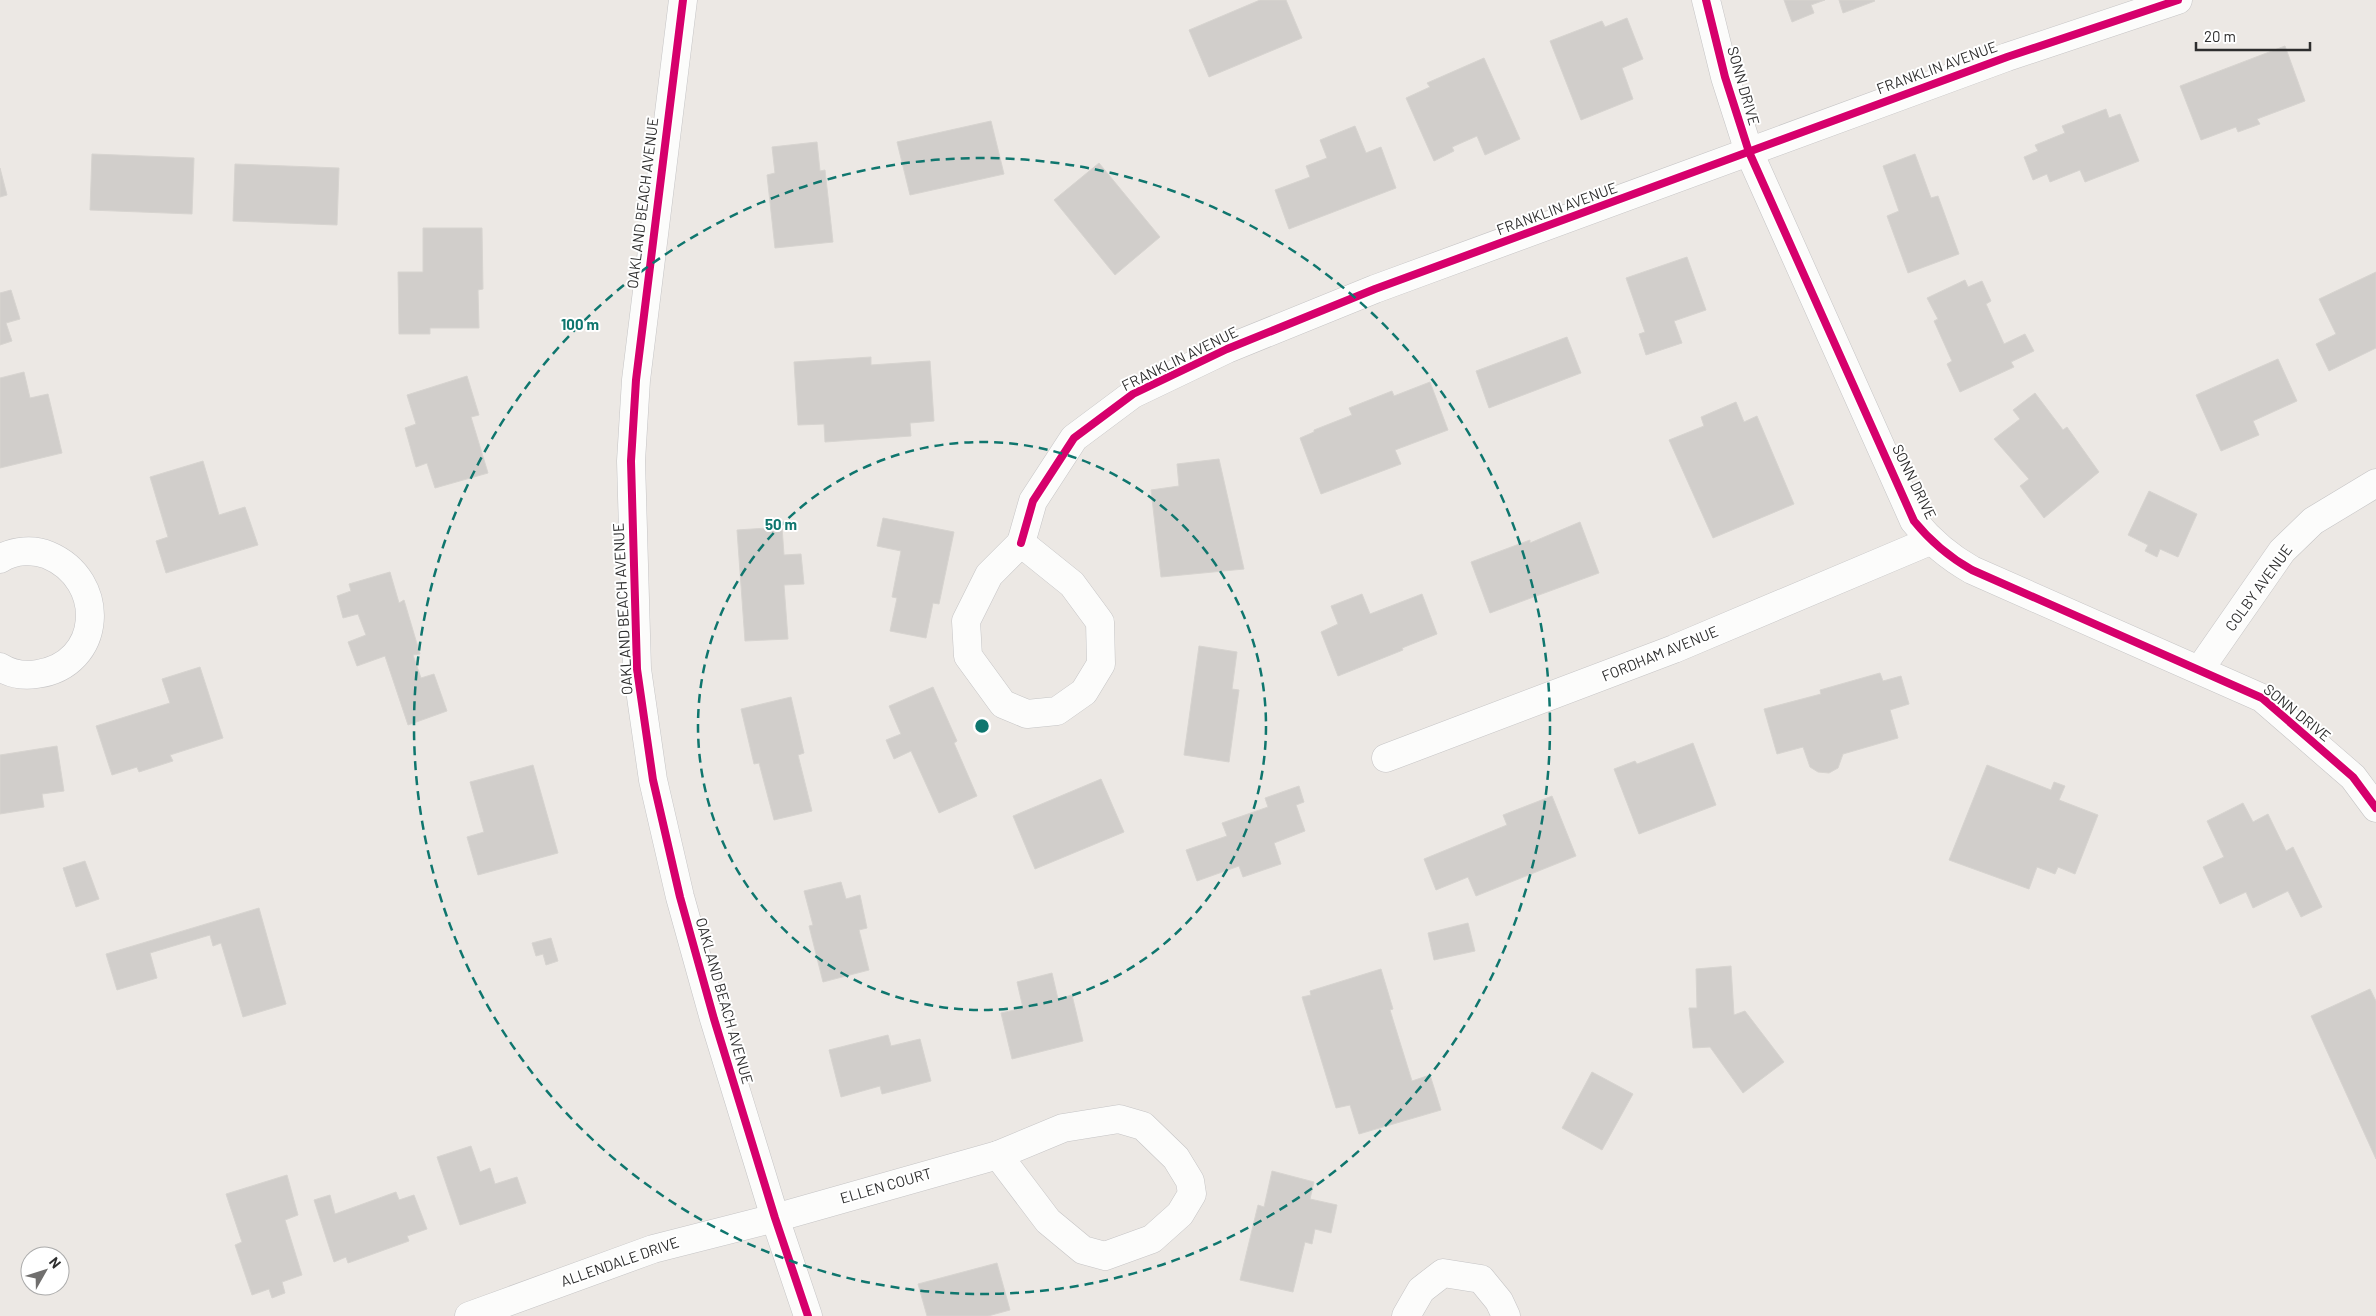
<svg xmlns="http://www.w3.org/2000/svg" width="2376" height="1316" font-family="Barlow,sans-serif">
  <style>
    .building { fill: #d1cecb; stroke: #d7d4d0 }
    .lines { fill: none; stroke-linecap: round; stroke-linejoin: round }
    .minor-casing { stroke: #c5c4c5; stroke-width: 29 }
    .tertiary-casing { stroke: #c5c4c5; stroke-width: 29 }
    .minor { stroke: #fcfcfb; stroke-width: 28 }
    .tertiary { stroke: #fcfcfb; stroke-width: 28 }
    .cycleway-casing { stroke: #fff; stroke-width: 11 }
    .cycleway { stroke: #d6006c; stroke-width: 8 }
    .ring { fill: none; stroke: #0f766e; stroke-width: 2.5; stroke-dasharray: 9 6 }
    .labels { text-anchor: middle; stroke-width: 4; stroke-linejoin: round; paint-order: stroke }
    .street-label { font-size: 15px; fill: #2e2e2e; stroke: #fff }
    .centre { fill: #0f766e; stroke: #fff; stroke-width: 2.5 }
    .ring-label { font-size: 15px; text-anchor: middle; font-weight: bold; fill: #0f766e; stroke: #fff; stroke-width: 4; stroke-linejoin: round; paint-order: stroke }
  </style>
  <rect width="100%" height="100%" fill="#ece8e4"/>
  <g class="building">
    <path d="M1260 0H1286L1302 38 1209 77 1189 30Z"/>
    <path d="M1784 0H1825L1811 5 1814 13 1792 22Z"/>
    <path d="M1839 0H1874L1875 1 1843 13Z"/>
    <path d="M1627 18 1643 59 1622 68 1633 99 1581 120 1550 41 1602 21 1605 27Z"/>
    <path d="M2285 46 2305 101 2257 119 2260 124 2238 132 2236 127 2201 140 2180 86Z"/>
    <path d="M1484 58 1520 139 1485 155 1477 136 1452 147 1454 151 1434 161 1406 98 1430 87 1427 83Z"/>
    <path d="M2106 109 2109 118 2120 114 2139 161 2085 182 2080 170 2050 182 2047 174 2033 180 2024 157 2038 151 2035 145 2065 133 2062 126Z"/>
    <path d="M991 121 1004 174 910 195 897 142Z"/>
    <path d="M1355 126 1366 153 1381 147 1396 188 1289 229 1275 190 1310 177 1306 166 1327 158 1320 140Z"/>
    <path d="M817 142 820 171 825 170 833 242 775 248 767 175 775 173 772 147Z"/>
    <path d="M92 154 194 158 192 214 90 210Z"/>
    <path d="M1915 154 1931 198 1938 196 1959 254 1908 273 1887 216 1899 211 1883 166Z"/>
    <path d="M1099 163 1160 237 1115 275 1054 200Z"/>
    <path d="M235 164 339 168 337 225 233 221Z"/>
    <path d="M0 168 7 195 0 197Z"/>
    <path d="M423 228H482L483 289 478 290 479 328H430V334H399L398 272H423Z"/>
    <path d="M1687 257 1706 310 1674 321 1682 343 1646 355 1639 334 1645 332 1626 278Z"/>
    <path d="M2376 272V348L2329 371 2316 344 2336 334 2319 299Z"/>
    <path d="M1965 280 1968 287 1982 281 1991 301 1986 304 2004 344 2025 334 2034 351 2011 362 2014 367 1960 392 1947 364 1952 361 1934 321 1938 319 1927 298Z"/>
    <path d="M11 290 20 319 6 323 12 341 0 345V293Z"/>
    <path d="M1567 337 1581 373 1489 408 1476 371Z"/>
    <path d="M871 357V365L930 361 934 421 910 423 911 436 825 442 824 424 798 425 794 362Z"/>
    <path d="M2278 359 2297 401 2253 421 2259 435 2221 451 2196 395Z"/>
    <path d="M24 372 30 398 48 394 62 453 0 468V378Z"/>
    <path d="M467 376 479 415 471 417 488 473 435 488 427 463 416 467 405 428 416 424 407 395Z"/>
    <path d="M1430 382 1448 430 1395 450 1401 464 1321 494 1300 438 1314 432V430L1352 415 1349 408 1392 391 1394 396Z"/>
    <path d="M2035 393 2063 430 2067 427 2099 472 2044 518 2020 486 2029 479 1994 439 2020 419 2013 410Z"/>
    <path d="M1736 402 1744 422 1757 416 1794 504 1713 538 1669 440 1704 426 1701 417Z"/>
    <path d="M1219 459 1244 569 1161 577 1151 490 1179 486 1177 464Z"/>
    <path d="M203 461 219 515 245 507 258 545 166 573 156 541 168 537 150 477Z"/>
    <path d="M2149 491 2197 514 2178 557 2160 549 2157 557 2145 551 2148 545 2128 535Z"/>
    <path d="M883 518 954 532 939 604 933 603 926 638 890 631 897 598 892 597 901 551 877 546Z"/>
    <path d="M1580 522 1599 573 1490 613 1471 562 1530 540V543Z"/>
    <path d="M782 527 784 555 801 554 804 584 784 585 788 639 745 641 737 530Z"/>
    <path d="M390 572 399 603 404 600 420 654 413 655 421 678 434 674 447 711 408 725 385 656 357 666 348 642 366 635 358 614 343 618 337 596 351 591 349 584Z"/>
    <path d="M1362 594 1370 614 1422 594 1437 634 1402 648 1403 650 1338 676 1321 632 1338 624 1331 606Z"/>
    <path d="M1199 646 1237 652 1232 689 1239 690 1229 762 1184 755Z"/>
    <path d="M200 667 223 738 170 755 173 761 139 772 137 767 112 775 96 726 170 703 162 679Z"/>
    <path d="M1880 673 1883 681 1901 676 1909 704 1890 710 1898 738 1843 754 1838 768 1829 773 1818 772 1810 767 1803 747 1777 754 1764 709 1821 694 1820 690Z"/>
    <path d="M933 687 957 741 954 743 977 796 939 813 911 751 894 759 886 740 901 734 889 706Z"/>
    <path d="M791 697 804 753 798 755 812 811 774 820 759 763 754 764 741 709Z"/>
    <path d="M1693 743 1716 805 1639 834 1614 769 1635 761 1637 764Z"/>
    <path d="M57 746 64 791 42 794 44 807 0 814V755Z"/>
    <path d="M533 765 558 853 478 875 467 837 484 832 470 782Z"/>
    <path d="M1987 765 2051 790 2054 782 2065 786 2059 800 2098 815 2075 874 2058 867 2055 874 2037 867 2029 889 1949 860Z"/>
    <path d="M1101 779 1124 832 1035 869 1013 816Z"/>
    <path d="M1299 786 1304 802 1296 805 1305 831 1274 843 1281 864 1243 877 1239 866 1197 881 1186 850 1227 836 1222 823 1268 807 1265 798Z"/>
    <path d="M1552 796 1576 856 1476 896 1468 877 1436 890 1424 859 1507 825 1503 815Z"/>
    <path d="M2243 803 2253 822 2268 814 2286 851 2293 847 2322 907 2301 917 2288 891 2253 908 2246 892 2220 904 2203 867 2224 857 2207 821Z"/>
    <path d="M85 861 99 899 76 907 63 868Z"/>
    <path d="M841 882 846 899 860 895 867 928 859 930 869 970 823 982 809 926 813 925 804 891Z"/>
    <path d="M259 908 286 1004 243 1017 221 943 213 946 210 935 150 953 157 978 117 990 106 954Z"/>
    <path d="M1468 923 1475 951 1434 960 1428 933Z"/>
    <path d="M551 938 558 961 546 965 543 954 536 956 532 943Z"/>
    <path d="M1731 966 1734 1015 1745 1011 1784 1062 1743 1093 1710 1047 1693 1048 1689 1008H1697L1696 969Z"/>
    <path d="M1381 969 1393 1009 1390 1010 1412 1081 1430 1075 1441 1110 1359 1134 1350 1105 1336 1108 1302 997 1311 995 1310 991Z"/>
    <path d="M1052 973 1058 999 1072 995 1083 1041 1012 1059 1001 1013 1023 1008 1017 982Z"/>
    <path d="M2370 989 2376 1001V1159L2311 1016Z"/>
    <path d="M888 1035 891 1046 920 1039 931 1081 882 1094 880 1086 841 1097 829 1050Z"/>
    <path d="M1592 1072 1633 1094 1602 1150 1562 1128Z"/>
    <path d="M471 1146 480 1172 490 1168 495 1184 517 1177 526 1203 460 1225 437 1157Z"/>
    <path d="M1272 1171 1314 1182 1310 1199 1337 1205 1331 1233 1315 1229 1312 1244 1305 1242 1293 1292 1240 1280 1258 1205 1264 1207Z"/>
    <path d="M287 1175 298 1215 285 1220 302 1275 282 1282 285 1293 272 1298 269 1289 252 1295 235 1245 242 1242 226 1194Z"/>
    <path d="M396 1192 399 1200 414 1195 427 1229 407 1236 409 1241 348 1263 346 1257 334 1262 314 1200 330 1195 335 1214Z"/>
    <path d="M997 1263 1010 1310 988 1316H927L918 1284Z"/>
  </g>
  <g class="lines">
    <g class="minor-casing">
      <g id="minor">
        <path d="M1706 0 1725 77 1749 152 1914 521C1931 542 1949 557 1972 570L2262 698 2353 777 2376 808"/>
        <path d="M1021 543 1033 501 1074 438 1133 394 1227 349 1375 289 2007 57 2178 0"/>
        <path d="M1021 543 1072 584 1100 622 1101 664 1084 692 1057 711 1027 714 1003 704 968 656 966 621 989 575Z"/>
        <path d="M0 559C14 550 34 549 48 555 108 580 103 665 37 674 24 676 11 674 0 667"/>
        <path d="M2200 669 2282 551 2313 521 2376 483"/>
        <path d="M1386 758 1674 649 1930 541"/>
        <path d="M1119 1119 1143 1126 1176 1158 1190 1181 1192 1194 1180 1214 1152 1239 1105 1256 1083 1250 1048 1221 998 1155 1063 1128Z"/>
        <path d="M469 1316 653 1249 775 1218 998 1155"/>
        <path d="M1406 1316 1421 1290 1443 1273 1481 1279 1499 1301 1506 1316"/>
      </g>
    </g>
    <g class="tertiary-casing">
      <path id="tertiary" d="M683 0 636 380 631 461 637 669 653 780 680 897 714 1019 775 1218 808 1316"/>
    </g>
    <use href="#minor" class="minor"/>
    <use href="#tertiary" class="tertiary"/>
    <g class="cycleway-casing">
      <g id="cycleway">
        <path d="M683 0 636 380 631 461 637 669 653 780 680 897 714 1019 775 1218 808 1316"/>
        <path d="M1706 0 1725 77 1749 152 1914 521C1931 542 1949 557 1972 570L2262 698 2353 777 2376 808"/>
        <path d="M1021 543 1033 501 1074 438 1133 394 1227 349 1375 289 2007 57 2178 0"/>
      </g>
    </g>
    <use href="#cycleway" class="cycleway"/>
  </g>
  <g class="ring">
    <circle cx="982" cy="726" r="284"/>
    <circle cx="982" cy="726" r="568"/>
  </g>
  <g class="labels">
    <g class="street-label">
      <text transform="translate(1937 68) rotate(-20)" y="5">FRANKLIN AVENUE</text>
      <text transform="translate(1743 86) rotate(74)" y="5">SONN DRIVE</text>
      <text transform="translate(643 203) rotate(-83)" y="5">OAKLAND BEACH AVENUE</text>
      <text transform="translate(1557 209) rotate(-20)" y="5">FRANKLIN AVENUE</text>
      <text transform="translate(1180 359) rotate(-26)" y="5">FRANKLIN AVENUE</text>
      <text transform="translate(1914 482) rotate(64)" y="5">SONN DRIVE</text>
      <text transform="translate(2259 588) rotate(-54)" y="5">COLBY AVENUE</text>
      <text transform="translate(623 609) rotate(-93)" y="5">OAKLAND BEACH AVENUE</text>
      <text transform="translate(1660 654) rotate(-22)" y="5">FORDHAM AVENUE</text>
      <text transform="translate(2297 713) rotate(39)" y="5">SONN DRIVE</text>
      <text transform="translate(724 1001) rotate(74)" y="5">OAKLAND BEACH AVENUE</text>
      <text transform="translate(886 1186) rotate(-16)" y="5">ELLEN COURT</text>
      <text transform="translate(620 1262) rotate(-19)" y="5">ALLENDALE DRIVE</text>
    </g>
  </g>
  <circle cx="982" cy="726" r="8" class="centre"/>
  <g class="ring-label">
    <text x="580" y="330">100 m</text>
    <text x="781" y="530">50 m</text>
  </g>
  <g transform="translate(45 1271) rotate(51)"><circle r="24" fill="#ffffff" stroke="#ababab"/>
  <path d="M0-4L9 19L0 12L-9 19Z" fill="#706f6e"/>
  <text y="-8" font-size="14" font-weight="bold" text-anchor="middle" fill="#2e2e2e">N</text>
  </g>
  <path d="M2196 42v8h114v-8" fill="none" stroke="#2e2e2e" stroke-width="2.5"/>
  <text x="2204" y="42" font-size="15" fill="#2e2e2e" stroke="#ffffff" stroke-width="4" paint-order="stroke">20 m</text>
</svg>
